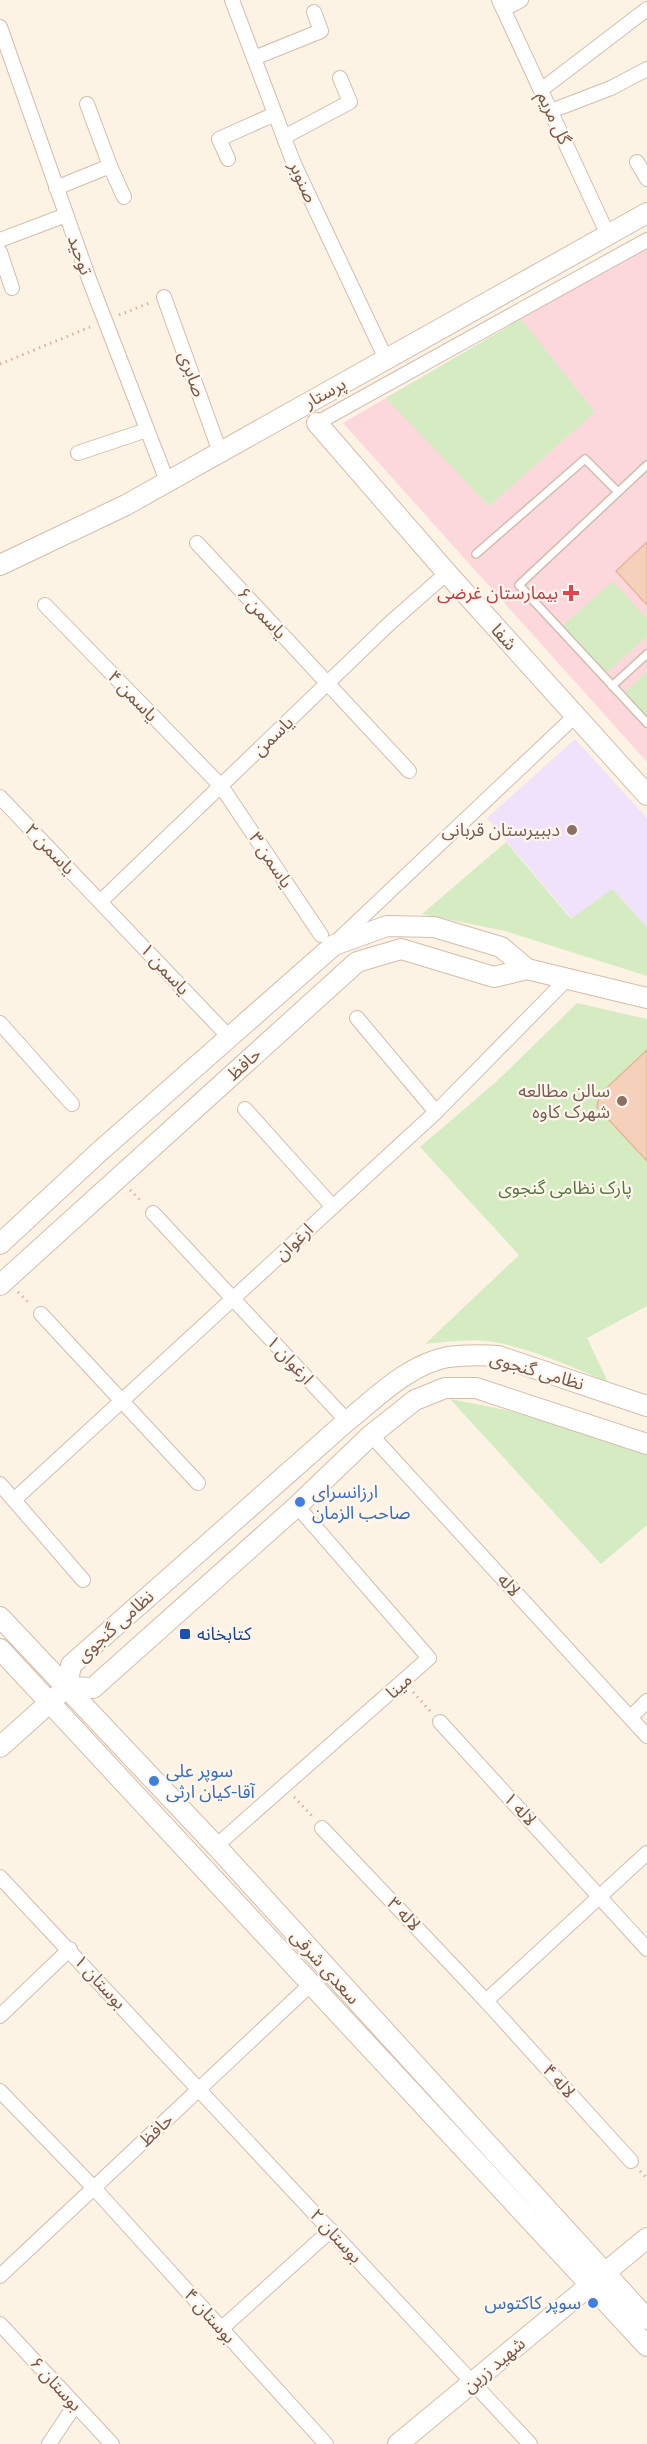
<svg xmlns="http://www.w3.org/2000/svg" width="647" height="2444" font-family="Karla,'Noto Sans Arabic',sans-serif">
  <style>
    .education { fill: #f0e2fa }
    .medical { fill: #fcd8dd }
    .green { fill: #d5ecc2 }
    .building { fill: #f5d0bb; stroke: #e8b59b; stroke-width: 1.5 }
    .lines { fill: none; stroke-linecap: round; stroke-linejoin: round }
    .lane-casing { stroke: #d2bcad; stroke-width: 10 }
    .street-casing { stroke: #d2bcad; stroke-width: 16 }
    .secondary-casing { stroke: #d5bcaa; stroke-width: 22 }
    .path { stroke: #dab39e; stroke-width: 3; stroke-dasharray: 1.5 4.5; stroke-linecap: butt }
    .lane { stroke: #fff; stroke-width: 7 }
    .street { stroke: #fff; stroke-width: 14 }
    .secondary { stroke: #fff; stroke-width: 20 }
    .health-dot { fill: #e0444e; stroke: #fff7ed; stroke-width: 2 }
    .education-dot { fill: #8d6e63; stroke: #fff7ed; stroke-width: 2 }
    .shop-dot { fill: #3f7fe0; stroke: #fff7ed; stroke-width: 2 }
    .transit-dot { fill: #1a4fb4; stroke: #fff7ed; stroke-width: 2 }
    .labels { text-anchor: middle; stroke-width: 4.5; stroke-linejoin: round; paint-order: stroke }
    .street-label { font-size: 18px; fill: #785848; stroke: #fff7ed }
    .health-label { font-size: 18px; fill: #be3a42; stroke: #fff7ed; text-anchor: end }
    .education-label { font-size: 18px; fill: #785e54; stroke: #fff7ed; text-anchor: end }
    .park-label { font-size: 18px; fill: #51793d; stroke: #fff7ed }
    .shop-label { font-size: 18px; fill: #366cbe; stroke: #fff7ed; text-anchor: start }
    .transit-label { font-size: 18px; fill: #164399; stroke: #fff7ed; text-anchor: start }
  </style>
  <rect width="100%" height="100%" fill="#fdf3e5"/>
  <path class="education" d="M575 739 647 818V927L612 889 572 919 487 818Z"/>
  <path class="medical" d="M647 246V762L343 423Z"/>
  <g class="green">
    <path d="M521 319 595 412 489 506 386 398Z"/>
    <path d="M613 581 647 619V636L605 674 562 626Z"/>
    <path d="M647 672V722L622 694Z"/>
    <path d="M506 842 571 919 612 889 647 927V976L505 931 422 914Z"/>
    <path d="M577 1003 647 1019V1050L599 1095 597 1107 647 1161V1306L587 1338 608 1382C572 1367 533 1349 494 1342 472 1338 447 1342 425 1344L519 1255 420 1147 497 1081Z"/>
    <path d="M450 1399 506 1410 647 1452V1525L601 1564Z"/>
  </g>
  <g class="building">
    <path d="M647 542V605L616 571Z"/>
    <path d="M647 1050V1161L597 1107 599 1095Z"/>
  </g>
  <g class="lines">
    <g class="lane-casing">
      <g id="lane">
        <path d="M647 465 519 585 647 723"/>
        <path d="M476 554 585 459 618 492"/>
        <path d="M612 686 647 654"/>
      </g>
    </g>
    <g class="street-casing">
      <g id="street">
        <path d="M232 0 294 164 386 359"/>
        <path d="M499 0 608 235"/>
        <path d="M504 9 521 0"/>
        <path d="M0 27 89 279 167 481"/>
        <path d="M254 58 321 31 314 12"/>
        <path d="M541 90 647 9"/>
        <path d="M87 104 110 166"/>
        <path d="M551 111 611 88 647 69"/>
        <path d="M284 137 350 102 340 78"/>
        <path d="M228 159 219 139 275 114"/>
        <path d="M637 162 647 179"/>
        <path d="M56 188 110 166 124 197"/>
        <path d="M0 240 66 215"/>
        <path d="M0 252 12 288"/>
        <path d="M164 297 220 452"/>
        <path d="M317 423 647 240"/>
        <path d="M78 453 147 430"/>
        <path d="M197 543 409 771"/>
        <path d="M45 605 221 786 321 935"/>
        <path d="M0 797 229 1037"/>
        <path d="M101 901 390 623 447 573"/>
        <path d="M337 941 575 716"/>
        <path d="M357 1018 436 1112"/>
        <path d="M0 1023 72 1104"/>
        <path d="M245 1109 333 1207"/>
        <path d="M153 1213 347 1421"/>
        <path d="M41 1314 198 1483"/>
        <path d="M371 1435 647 1736"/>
        <path d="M0 1484 83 1580"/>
        <path d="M15 1499 436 1112 568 978"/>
        <path d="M631 1717 647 1701"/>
        <path d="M440 1722 647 1949"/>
        <path d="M322 1828 486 2001 631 2161"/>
        <path d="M216 1846 429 1658 297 1506"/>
        <path d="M0 1877 530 2444"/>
        <path d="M486 2001 647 1853"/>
        <path d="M0 2016 70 1949"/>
        <path d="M0 2091 94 2188 326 2444"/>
        <path d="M0 2276 311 1984"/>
        <path d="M0 2324 112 2444"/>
        <path d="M221 2329 331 2230"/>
        <path d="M49 2444 75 2405"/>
      </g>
    </g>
    <g class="secondary-casing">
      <g id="secondary">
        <path d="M317 423 447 573 647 795"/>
        <path d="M0 565 126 505 647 213"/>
        <path d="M0 1244 99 1152 334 945 387 926 434 927 501 947 527 969 647 998"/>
        <path d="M0 1285 357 962 401 949 494 977 527 969"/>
        <path d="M0 1617 216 1846 647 2319"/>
        <path d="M0 1649 647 2346"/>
        <path d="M67 1687 71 1665 347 1421C376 1398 409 1364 448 1357 464 1355 481 1355 498 1356L647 1406"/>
        <path d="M67 1687 93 1688 297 1506 371 1435 415 1400 445 1388H476L647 1444"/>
        <path d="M0 1747 58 1695"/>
        <path d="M398 2444 647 2238"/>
      </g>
    </g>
    <g class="path">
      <path d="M119 315 152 302"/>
      <path d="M0 364 90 327"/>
      <path d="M130 1190 142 1202"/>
      <path d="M18 1292 30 1304"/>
      <path d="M413 1692 431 1712"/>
      <path d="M294 1797 312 1816"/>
      <path d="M640 2171 647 2178"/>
    </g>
    <use href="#lane" class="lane"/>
    <use href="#street" class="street"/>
    <use href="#secondary" class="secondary"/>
  </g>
  <path class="health-dot" d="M568 584h6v6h6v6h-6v6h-6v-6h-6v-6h6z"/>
  <g class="education-dot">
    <circle cx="572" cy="830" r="6"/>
    <circle cx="622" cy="1101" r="6"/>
  </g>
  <g class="shop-dot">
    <circle cx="300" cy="1502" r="6"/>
    <circle cx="154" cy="1781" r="6"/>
    <circle cx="593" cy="2303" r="6"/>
  </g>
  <rect class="transit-dot" x="179" y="1628" width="12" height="12" rx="3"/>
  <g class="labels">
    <g class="street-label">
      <text transform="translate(554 118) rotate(65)" y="6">گل مریم</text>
      <text transform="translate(303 182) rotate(66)" y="6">صنوبر</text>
      <text transform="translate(80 255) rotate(70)" y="6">توحید</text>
      <text transform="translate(192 374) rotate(70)" y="6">صابری</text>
      <text transform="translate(325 393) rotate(-29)" y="6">پرستار</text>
      <text transform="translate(262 613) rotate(47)" y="6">یاسمن ۶</text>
      <text transform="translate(504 637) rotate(48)" y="6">شفا</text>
      <text transform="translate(133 696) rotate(46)" y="6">یاسمن ۴</text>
      <text transform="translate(273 736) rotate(-44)" y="6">یاسمن</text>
      <text transform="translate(50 849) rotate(46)" y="6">یاسمن ۲</text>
      <text transform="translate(271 860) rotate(56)" y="6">یاسمن ۳</text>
      <text transform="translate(165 969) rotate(47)" y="6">یاسمن ۱</text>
      <text transform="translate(244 1064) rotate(-42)" y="6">حافظ</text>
      <text transform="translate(294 1242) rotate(-43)" y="6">ارغوان</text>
      <text transform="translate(290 1360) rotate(47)" y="6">ارغوان ۱</text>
      <text transform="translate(537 1371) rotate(16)" y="6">نظامی گنجوی</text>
      <text transform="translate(509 1585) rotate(47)" y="6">لاله</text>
      <text transform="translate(115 1626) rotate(-42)" y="6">نظامی گنجوی</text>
      <text transform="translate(399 1686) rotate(-42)" y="6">مینا</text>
      <text transform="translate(520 1809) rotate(47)" y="6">لاله ۱</text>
      <text transform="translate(404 1914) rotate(46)" y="6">لاله ۳</text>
      <text transform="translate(325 1967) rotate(48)" y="6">سعدی شرقی</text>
      <text transform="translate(100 1982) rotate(47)" y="6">بوستان ۱</text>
      <text transform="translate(559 2081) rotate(48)" y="6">لاله ۴</text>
      <text transform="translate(156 2130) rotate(-43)" y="6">حافظ</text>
      <text transform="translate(336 2236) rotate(47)" y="6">بوستان ۲</text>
      <text transform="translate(210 2316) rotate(48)" y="6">بوستان ۴</text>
      <text transform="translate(494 2365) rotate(-40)" y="6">شهید زرین</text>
      <text transform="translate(56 2384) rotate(47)" y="6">بوستان ۶</text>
    </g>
    <g class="health-label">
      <text x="558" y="599">بیمارستان غرضی</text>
    </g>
    <g class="education-label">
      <text x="560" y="836">دببیرستان قربانی</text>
      <text x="610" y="1097">سالن مطالعه<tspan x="610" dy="21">شهرک کاوه</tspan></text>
    </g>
    <g class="park-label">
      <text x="565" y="1194">پارک نظامی گنجوی</text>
    </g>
    <g class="shop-label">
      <text x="312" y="1498">ارزانسرای<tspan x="312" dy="21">صاحب الزمان</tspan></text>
      <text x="166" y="1777">سوپر علی<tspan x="166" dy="21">آقا-کیان ارثی</tspan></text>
      <text x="581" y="2309" text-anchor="end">سوپر کاکتوس</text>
    </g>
    <g class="transit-label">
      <text x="197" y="1640">کتابخانه</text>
    </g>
  </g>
</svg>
